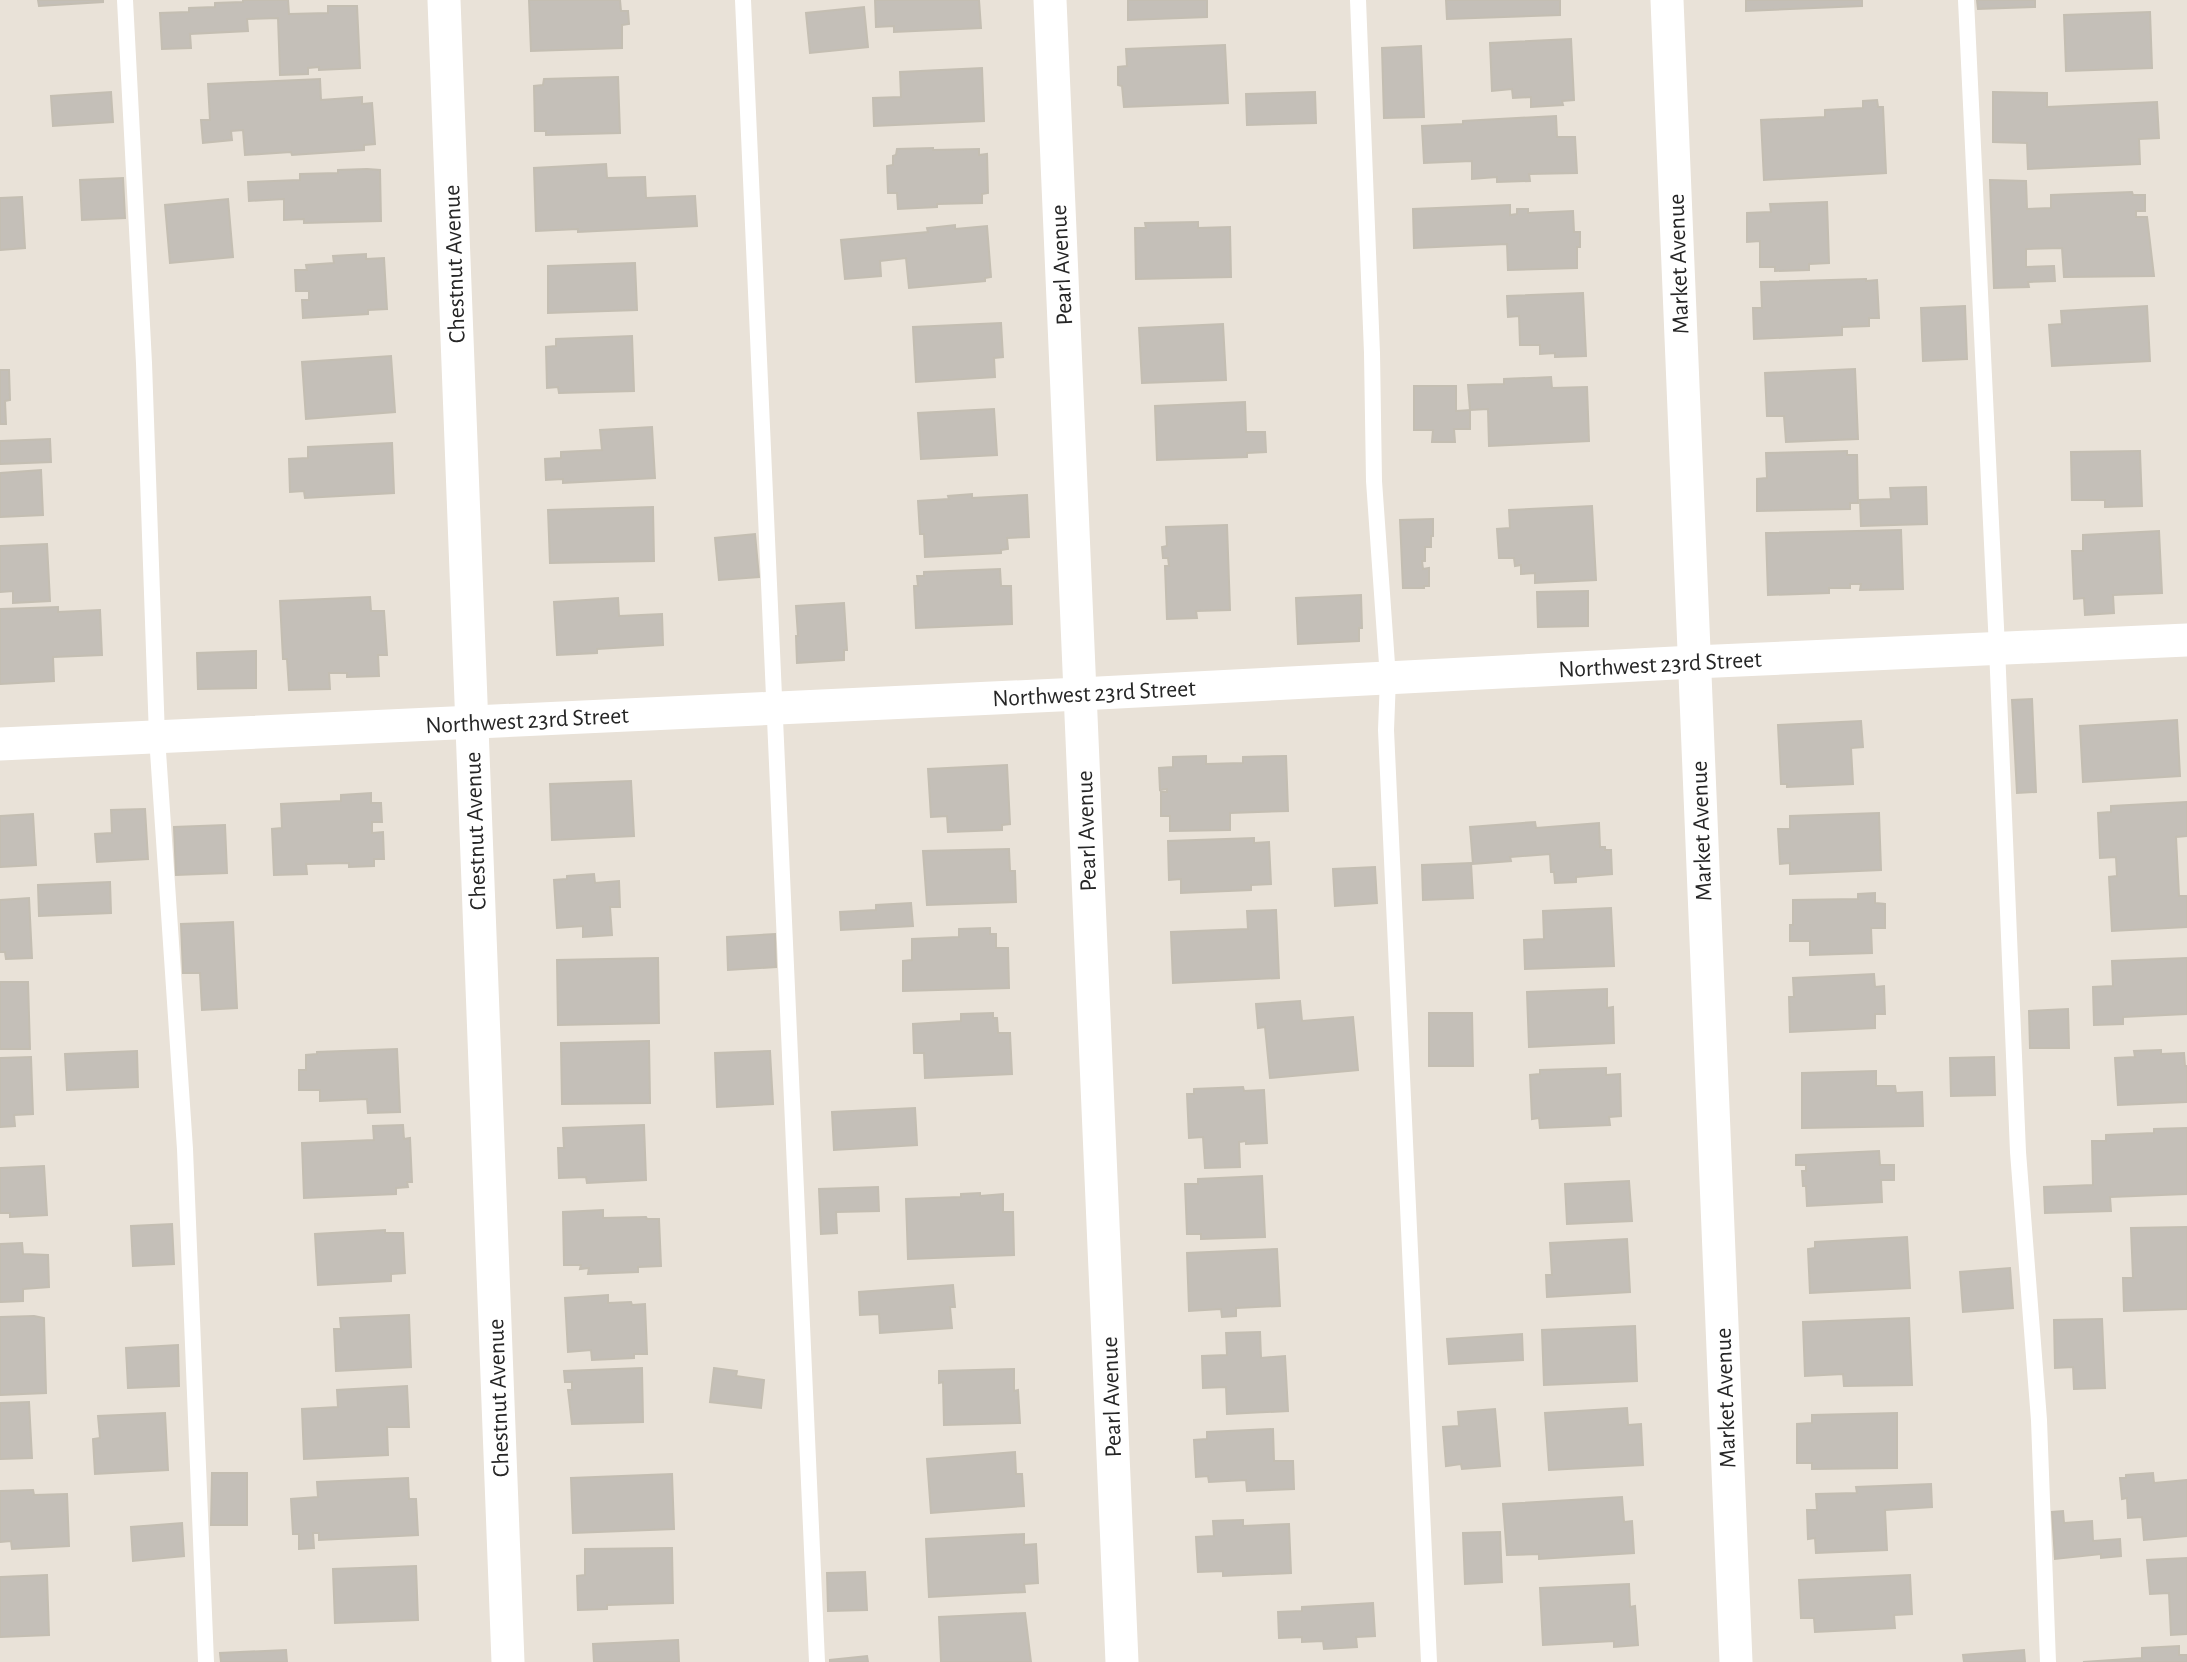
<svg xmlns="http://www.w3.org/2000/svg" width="2187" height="1662" font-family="'Alegreya Sans',sans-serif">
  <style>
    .building { fill: #c4bfb8; stroke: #c4beb2; stroke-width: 2 }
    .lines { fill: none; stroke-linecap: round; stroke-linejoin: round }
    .service { stroke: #fff; stroke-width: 16 }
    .minor { stroke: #fff; stroke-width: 33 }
    .labels { text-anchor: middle; stroke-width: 5; stroke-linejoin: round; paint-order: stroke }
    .street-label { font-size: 24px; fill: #262626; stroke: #fff }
  </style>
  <rect width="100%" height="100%" fill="#e9e2d8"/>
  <g class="building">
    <path d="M38 0H103V2L39 6Z"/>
    <path d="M243 0H288L289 14 328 13V6H357L360 68 319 70V67L308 68V74L280 75 278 18 247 19 248 31 190 34 191 48 162 49 160 13 189 12V8L215 7V3L243 2Z"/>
    <path d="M529 0H620L621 11H628L629 24 622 25V48L531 51Z"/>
    <path d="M875 0H979L981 28 894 32V26L876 27Z"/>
    <path d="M1128 0H1207V17L1128 20Z"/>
    <path d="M1446 0H1560V15L1447 19Z"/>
    <path d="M1746 0H1862V6L1746 11Z"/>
    <path d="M1977 0H2035V7L1978 9Z"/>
    <path d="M864 7 868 47 810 53 806 13Z"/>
    <path d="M2150 12 2152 68 2066 71 2064 15Z"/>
    <path d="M1571 39 1574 100 1562 101 1563 105 1531 107V97L1513 98 1512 89 1492 91 1490 43Z"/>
    <path d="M1225 45 1228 103 1124 107 1122 86 1118 85V67L1127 66 1126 49Z"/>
    <path d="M1421 46 1424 117 1384 118 1382 48Z"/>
    <path d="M982 68 984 121 874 126 873 98 901 97 900 72Z"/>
    <path d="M618 77 620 133 546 135V131H535L534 86 543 85 544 79Z"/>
    <path d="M320 79 321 100 362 97V104L372 103 375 144 364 145V150L292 155 291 152 245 155 243 130 231 131 232 140 203 143 201 120H210L208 84Z"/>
    <path d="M111 92 113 122 53 126 51 96Z"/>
    <path d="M1315 92 1316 123 1247 125 1246 94Z"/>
    <path d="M1993 92 2047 93V107L2157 102 2159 138 2139 139 2140 164 2028 169 2027 143 1993 142Z"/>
    <path d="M1877 100 1878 107H1883L1886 173 1764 180 1761 120 1825 117V110L1863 108V101Z"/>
    <path d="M1556 116 1557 137H1575L1577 173 1529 174 1530 181 1497 182V177L1472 179V161L1424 163 1422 126 1463 124V121Z"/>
    <path d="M933 148V150L979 149V155L987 154 988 193 982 194V203L937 204V207L898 209 897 193H888L887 166 893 165V156L896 155 897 149Z"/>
    <path d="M606 164 607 178 645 177 646 198 695 196 697 226 578 232V229L536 231 534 168Z"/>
    <path d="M367 169 380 170 381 221 304 223V219L284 220V199L249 201 248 182 300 180V174L338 173V170Z"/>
    <path d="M123 178 125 218 82 220 80 180Z"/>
    <path d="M1990 180 2026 181 2027 209 2051 208V195L2132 192 2133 195H2145V211H2136V217H2147L2154 276 2064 277 2062 248 2026 249V267L2054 266 2055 281 2028 282 2029 287 1994 288Z"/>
    <path d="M22 197 25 248 0 250V198Z"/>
    <path d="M228 199 233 257 170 263 165 205Z"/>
    <path d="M1827 202 1829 263 1809 264V270L1775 271V267H1760V241L1747 242V213L1771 212 1770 204Z"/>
    <path d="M1510 205V215L1517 214V209H1528V213L1573 211 1574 232H1580V247H1577V268L1508 270 1507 244 1414 248 1413 209Z"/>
    <path d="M1198 222V228L1230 227 1231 277 1136 279 1135 228H1146L1145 223Z"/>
    <path d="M955 225V229L987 226 991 277 985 278V281L909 288 906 258 880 261 881 276 845 279 841 240 928 232 927 228Z"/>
    <path d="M366 254V259L384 258 387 309 368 310V314L303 318 302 300H309V291H296L295 270H307L306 265 334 263 333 256Z"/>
    <path d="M635 263 637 310 548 313V266Z"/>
    <path d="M1866 279V281L1877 280 1879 318H1869V326L1842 327V335L1754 339 1753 308H1762L1761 282Z"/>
    <path d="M1583 293 1586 356 1555 357V353L1540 354V345H1520L1519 316 1508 317 1507 296Z"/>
    <path d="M1965 306 1967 359 1923 361 1921 308Z"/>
    <path d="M2147 306 2150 361 2052 366 2049 325 2062 324 2061 311Z"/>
    <path d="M1001 323 1003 357 994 358 995 377 916 382 913 327Z"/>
    <path d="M1223 324 1226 380 1142 383 1139 328Z"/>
    <path d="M632 336 634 391 559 393 558 387 547 388 546 347 556 346V339Z"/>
    <path d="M391 356 395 412 306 419 302 362Z"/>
    <path d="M1855 369 1858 439 1786 442 1784 416H1767L1765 373Z"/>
    <path d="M0 370H9L10 400 5 401 6 424H0Z"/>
    <path d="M1551 377 1552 388 1587 387 1589 441 1489 446 1488 409 1470 410 1468 385 1504 384V379Z"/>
    <path d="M1414 386H1456V411L1470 410V429H1454L1455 442H1432L1433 430H1414Z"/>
    <path d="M1245 402 1246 432H1265L1266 452 1247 453V457L1157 460 1155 406Z"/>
    <path d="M994 409 997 455 921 459 918 413Z"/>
    <path d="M652 427 655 478 563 483V479L546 480 545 459 561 458V452L602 450 600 430Z"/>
    <path d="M50 439 51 462 0 464V441Z"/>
    <path d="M392 443 394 493 305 498 304 491 290 492 289 459 308 458V447Z"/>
    <path d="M1847 451V455H1857L1858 503H1850V509L1757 511V479L1767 478 1766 453Z"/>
    <path d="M2140 451 2142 506 2105 507V500H2072L2071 452Z"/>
    <path d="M41 470 43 515 0 517V473Z"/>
    <path d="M1926 487 1927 524 1861 526 1860 500 1891 499 1890 488Z"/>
    <path d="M972 494V498L1027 495 1029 537 1007 538 1008 549 1001 550V553L925 557 924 534H920L918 501 949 499 948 496Z"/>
    <path d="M1592 506 1596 580 1535 583V573L1521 574V565L1515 566 1514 558H1499L1497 529 1510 528 1509 510Z"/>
    <path d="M653 507 654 561 550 563 548 510Z"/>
    <path d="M1433 519V536H1431V547H1425V561H1422L1423 569 1429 568V586H1424V588H1403L1400 520Z"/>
    <path d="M1227 525 1230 610 1196 611 1197 618 1167 619 1165 566H1169L1168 558H1163L1162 547 1167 546 1166 527Z"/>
    <path d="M1901 530 1903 589 1860 590 1861 584H1850V588H1829V593L1768 595 1766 533Z"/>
    <path d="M2159 531 2162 593 2113 595 2114 613 2085 615 2084 598 2074 599 2072 551H2083V535Z"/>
    <path d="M755 534 759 577 719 580 715 538Z"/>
    <path d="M47 544 50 601 13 603V591L0 592V546Z"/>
    <path d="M1000 569 1001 586H1011L1012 624 916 628 914 586H918L917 576H924V572Z"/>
    <path d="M1588 591V626L1538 627 1537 592Z"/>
    <path d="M1361 595 1362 628H1359V641L1298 644 1296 598Z"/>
    <path d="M370 597 371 611H384L387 655H378L379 676 347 677V673H329L330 689 289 690 287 659H283L280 601Z"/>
    <path d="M618 598 619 616 662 614 663 645 597 649V653L557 655 554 602Z"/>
    <path d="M844 603 847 650H844V660L797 663 796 636H798L796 606Z"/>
    <path d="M58 607V612L100 610 102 655 53 657 54 681 0 684V609Z"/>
    <path d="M256 651V688L198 689 197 653Z"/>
    <path d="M2032 699 2036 792 2017 793 2012 700Z"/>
    <path d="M2177 720 2180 776 2083 782 2080 726Z"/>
    <path d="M1861 721 1863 747 1851 748 1853 784 1787 787V784H1781L1778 725Z"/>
    <path d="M1206 756V764L1243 763V757L1286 756 1288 811 1230 813V830L1170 831V816H1161V792H1167V789L1160 790 1159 768 1173 767V757Z"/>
    <path d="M1007 765 1010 824 1002 825V830L948 832 947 816 931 817 928 769Z"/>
    <path d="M631 781 634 836 552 840 550 784Z"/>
    <path d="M371 793V803H381L382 822H372V833L383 832 384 859H374V866L349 867V863L306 864 307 874 274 875 272 829 282 828 281 804 341 801V795Z"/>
    <path d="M2187 802V836L2176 837 2179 896H2187V927L2112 931 2109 877 2117 876 2116 857 2100 858 2098 813 2111 812V806Z"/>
    <path d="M145 809 148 859 97 862 95 834 112 833 111 810Z"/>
    <path d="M1879 813 1881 870 1790 874V863L1780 864 1778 829H1790V816Z"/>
    <path d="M33 814 36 865 0 867V816Z"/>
    <path d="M1535 822 1536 828 1599 823 1600 847H1605V850H1611L1612 874 1576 877V882L1555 883 1554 872H1551L1550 854 1510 857 1511 861 1473 864 1470 827Z"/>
    <path d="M225 825 227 873 176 875 174 827Z"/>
    <path d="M1254 838V843L1269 842 1271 884 1251 885V890L1181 893V879L1169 880 1168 841Z"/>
    <path d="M1009 849 1010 871H1015L1016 902 927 905 923 851Z"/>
    <path d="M1471 863 1473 898 1423 900 1422 865Z"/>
    <path d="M1375 867 1377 903 1335 906 1333 869Z"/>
    <path d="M594 874 595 883 619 881 620 907H610L612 935 583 937V926L557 928 554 880 567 879V876Z"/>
    <path d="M110 882 111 913 39 916 38 885Z"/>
    <path d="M1875 893V903L1885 904V928H1871L1872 953 1810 955V941H1790V925H1793V900L1858 899V894Z"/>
    <path d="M29 898 32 958 6 959 5 952H0V900Z"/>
    <path d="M911 903 913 926 841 930 840 912 876 910V905Z"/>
    <path d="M1611 908 1614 966 1525 969 1524 940 1544 939 1543 911Z"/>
    <path d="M1276 910 1279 978 1173 983 1171 932 1248 929 1247 911Z"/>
    <path d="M233 922 237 1008 202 1010 200 973H183L181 924Z"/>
    <path d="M990 928V934H996V948H1008L1009 988 903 991V961L912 960V939L959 937V929Z"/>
    <path d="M775 934 776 967 728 970 727 937Z"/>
    <path d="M658 958 659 1023 558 1025 557 960Z"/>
    <path d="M2187 958V1014L2123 1017V1024L2094 1025 2093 987 2113 986 2112 961Z"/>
    <path d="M1874 974 1875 987 1884 986 1885 1014H1875V1028L1790 1032 1789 997H1794L1793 978Z"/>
    <path d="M0 982H28L30 1049H0Z"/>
    <path d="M1607 989V1008L1613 1007 1614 1043 1529 1047 1527 992Z"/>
    <path d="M1300 1001 1302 1021 1353 1017 1358 1070 1270 1078 1265 1027 1258 1028 1256 1004Z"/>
    <path d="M2068 1009 2069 1048H2030L2029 1011Z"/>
    <path d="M993 1013V1018H997L998 1033H1010L1012 1074 925 1078 924 1053H914L913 1024 961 1021V1014Z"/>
    <path d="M1429 1013H1472L1473 1066H1429Z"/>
    <path d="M649 1041 650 1103 562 1104 561 1043Z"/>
    <path d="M397 1049 400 1112 368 1113 367 1099 320 1101V1090H299V1070H306V1055L317 1054V1052Z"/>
    <path d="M2161 1050V1054L2184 1053 2185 1066H2187V1102L2118 1105 2115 1058 2135 1057 2134 1051Z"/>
    <path d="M137 1051 138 1087 67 1090 65 1054Z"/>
    <path d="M770 1051 773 1104 717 1107 715 1053Z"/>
    <path d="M31 1057 33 1114 14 1115 15 1126 0 1127V1058Z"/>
    <path d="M1994 1057 1995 1095 1951 1096 1950 1058Z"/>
    <path d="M1606 1068V1075L1620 1074 1621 1116 1609 1117 1610 1125 1540 1128 1539 1118 1532 1119 1530 1075 1540 1074V1070Z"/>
    <path d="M1876 1071V1086H1895L1896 1093 1922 1092 1923 1126 1802 1128V1073Z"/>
    <path d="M1243 1087 1244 1091 1264 1090 1267 1143 1246 1144V1141L1239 1142 1240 1167 1205 1168 1203 1137 1189 1138 1187 1094H1194V1089Z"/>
    <path d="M915 1108 917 1145 834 1150 832 1112Z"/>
    <path d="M403 1125 404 1139 410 1138 412 1182H407L408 1187 396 1188V1194L304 1198 302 1143 374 1140 373 1126Z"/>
    <path d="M644 1125 646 1180 587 1183 586 1177 559 1178 558 1148H564L563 1128Z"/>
    <path d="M2187 1128V1194L2110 1197 2111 1211 2045 1213 2044 1187 2093 1185 2092 1141H2106V1135L2154 1133V1129Z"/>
    <path d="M1879 1151 1880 1165H1894V1180H1881L1882 1202 1807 1206 1806 1186H1803L1802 1171H1806V1165H1796V1155Z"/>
    <path d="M44 1166 47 1215 10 1217V1213H0V1168Z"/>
    <path d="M1262 1176 1265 1237 1201 1239V1234H1187L1185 1184H1198V1179Z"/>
    <path d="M1629 1181 1632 1221 1567 1224 1565 1184Z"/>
    <path d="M878 1187 879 1211 836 1212 837 1233 821 1234 819 1189Z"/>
    <path d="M980 1193V1196L1003 1194V1212H1013L1014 1255 908 1259 906 1199 961 1197V1194Z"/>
    <path d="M603 1210V1218L646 1217 647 1219H659L661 1266 638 1267V1272L588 1274 589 1268 580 1269 581 1265H564L563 1212Z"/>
    <path d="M172 1224 174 1264 133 1266 131 1226Z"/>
    <path d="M2187 1227V1309L2124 1311 2123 1278H2133L2131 1228Z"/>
    <path d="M385 1230V1233H403L405 1273 391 1274V1281L318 1285 315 1234Z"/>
    <path d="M1907 1237 1910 1288 1810 1293 1808 1249 1815 1248V1242Z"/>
    <path d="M1627 1239 1630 1292 1547 1297 1546 1275H1552L1550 1243Z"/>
    <path d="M22 1243 23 1254 48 1255 49 1287 23 1289V1301L0 1302V1244Z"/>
    <path d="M1277 1249 1280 1306 1236 1308V1316L1222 1317 1221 1309 1189 1311 1187 1253Z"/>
    <path d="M2010 1268 2013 1308 1963 1312 1960 1272Z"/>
    <path d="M953 1285 955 1307H950L952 1328 880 1333 879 1314 860 1315 859 1292Z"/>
    <path d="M608 1295V1303L631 1302 632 1305 645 1304 647 1354H634V1358L592 1360 591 1350 568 1352 565 1298Z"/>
    <path d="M409 1315 411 1367 336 1371 334 1329H341L340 1318Z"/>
    <path d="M34 1316 44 1318 46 1393 0 1395V1317Z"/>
    <path d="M1909 1318 1912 1385 1844 1386 1843 1374 1805 1376 1803 1322Z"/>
    <path d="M2102 1319 2105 1388 2074 1389 2073 1367 2055 1368 2054 1320Z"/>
    <path d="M1635 1326 1637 1381 1544 1385 1542 1330Z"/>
    <path d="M1260 1332 1261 1358 1285 1356 1288 1411 1227 1414 1226 1387 1203 1388 1202 1356 1227 1355 1226 1333Z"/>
    <path d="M1522 1334 1523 1360 1449 1364 1447 1339Z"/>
    <path d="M178 1345 179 1386 128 1388 126 1348Z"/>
    <path d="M642 1368 643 1422 572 1424 568 1390H572V1382H565L564 1371Z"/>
    <path d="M714 1368 737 1371 736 1376 764 1380 761 1408 710 1402Z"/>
    <path d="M1014 1369V1391L1018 1390 1020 1423 944 1425 943 1382 939 1383V1371Z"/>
    <path d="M407 1386 409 1427H387L388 1455 304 1459 302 1409 338 1407 337 1390Z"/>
    <path d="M29 1402 32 1458 0 1459V1403Z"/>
    <path d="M1627 1408 1628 1425 1641 1424 1643 1465 1549 1470 1545 1413Z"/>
    <path d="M1495 1409 1500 1466 1462 1469 1461 1464 1446 1466 1443 1427 1459 1426 1458 1412Z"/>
    <path d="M165 1413 168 1470 95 1474 93 1439 100 1438 98 1416Z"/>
    <path d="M1897 1413V1468L1812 1469V1463H1797V1424L1812 1423V1415Z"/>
    <path d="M1273 1429 1274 1461H1293L1294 1489 1247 1491 1246 1480 1209 1482 1208 1476 1196 1477 1194 1440 1207 1439V1432Z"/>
    <path d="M1015 1452 1016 1474H1022L1024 1506 931 1513 927 1459Z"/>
    <path d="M212 1473H247V1525H211Z"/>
    <path d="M2153 1473 2154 1483 2187 1480V1536L2144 1540 2142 1517 2128 1518 2127 1498 2122 1499 2120 1478H2126V1475Z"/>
    <path d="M672 1474 674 1529 573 1533 571 1478Z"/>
    <path d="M408 1478 409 1499H416L418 1535 319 1540V1533H313L314 1548 299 1549V1534H293L291 1499 318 1497 317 1482Z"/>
    <path d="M1931 1484 1932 1507 1885 1510 1887 1550 1816 1553 1815 1538 1808 1539 1807 1510H1817L1816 1494 1857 1493 1856 1487Z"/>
    <path d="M33 1490 34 1495 67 1494 69 1546 12 1549 11 1541 0 1542V1491Z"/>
    <path d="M1622 1497 1624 1522 1632 1521 1634 1553 1539 1559V1554L1507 1555 1503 1504Z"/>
    <path d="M2063 1511 2064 1523 2092 1521 2093 1541 2120 1539 2121 1556 2101 1558V1554L2055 1559 2052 1512Z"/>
    <path d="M1243 1520V1526L1289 1524 1291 1573 1223 1576V1571L1198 1572 1196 1537 1214 1536 1213 1521Z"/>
    <path d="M182 1523 184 1556 133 1561 131 1527Z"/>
    <path d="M1500 1532 1502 1582 1465 1584 1463 1533Z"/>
    <path d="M1024 1534V1545L1036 1544 1038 1583 1024 1584 1025 1592 929 1597 926 1539Z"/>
    <path d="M672 1548 673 1603 607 1605V1609L578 1610 577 1576 585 1575V1549Z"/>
    <path d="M2187 1558V1634L2171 1635 2169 1593 2150 1594 2147 1560Z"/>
    <path d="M416 1566 418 1620 335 1623 333 1569Z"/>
    <path d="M865 1572 867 1610 828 1611 827 1573Z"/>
    <path d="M47 1575 49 1635 0 1637V1577Z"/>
    <path d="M1910 1575 1912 1614 1894 1615 1895 1628 1815 1632 1814 1618H1801L1799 1580Z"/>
    <path d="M1629 1584 1630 1607 1635 1606 1638 1645 1614 1647V1641L1543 1645 1540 1588Z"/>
    <path d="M1373 1603 1375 1636 1356 1637 1357 1647 1324 1649 1323 1641 1302 1642V1637L1279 1638 1278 1612 1302 1611V1607Z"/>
    <path d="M1025 1613 1031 1662H941L939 1617Z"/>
    <path d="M678 1640 679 1662H594L593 1644Z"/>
    <path d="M2179 1646V1655H2187V1662H2083L2142 1658V1648Z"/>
    <path d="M286 1650 287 1662H221L220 1653Z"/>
    <path d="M2024 1650 2025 1662H1964L1963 1655Z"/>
    <path d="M867 1656 868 1662H830V1660Z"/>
  </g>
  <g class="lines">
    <g class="service">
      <path d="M125 0 144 363 157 737 185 1149 206 1662"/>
      <path d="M743 0 817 1662"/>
      <path d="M1358 0 1372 353 1374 481 1388 678 1386 730 1429 1662"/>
      <path d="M1966 0 1997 648 2018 1152 2039 1420 2048 1662"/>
    </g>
    <g class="minor">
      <path d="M444 0 508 1662"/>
      <path d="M1050 0 1122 1662"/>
      <path d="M1667 0 1736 1662"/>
      <path d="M0 744 1080 694 1694 662 2187 640"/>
    </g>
  </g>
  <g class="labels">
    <g class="street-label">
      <text transform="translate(454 264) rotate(-92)" y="8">Chestnut Avenue</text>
      <text transform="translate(1678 264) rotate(-92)" y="8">Market Avenue</text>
      <text transform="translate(1061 265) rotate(-93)" y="8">Pearl Avenue</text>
      <text transform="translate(1660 664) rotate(-3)" y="8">Northwest 23rd Street</text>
      <text transform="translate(1094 693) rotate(-3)" y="8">Northwest 23rd Street</text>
      <text transform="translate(527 720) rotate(-3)" y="8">Northwest 23rd Street</text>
      <text transform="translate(475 831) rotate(-92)" y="8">Chestnut Avenue</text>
      <text transform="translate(1086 831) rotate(-92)" y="8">Pearl Avenue</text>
      <text transform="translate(1701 831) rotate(-92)" y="8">Market Avenue</text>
      <text transform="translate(1111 1397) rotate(-92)" y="8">Pearl Avenue</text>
      <text transform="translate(498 1398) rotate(-92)" y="8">Chestnut Avenue</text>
      <text transform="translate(1725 1398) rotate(-92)" y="8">Market Avenue</text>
    </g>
  </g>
</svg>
